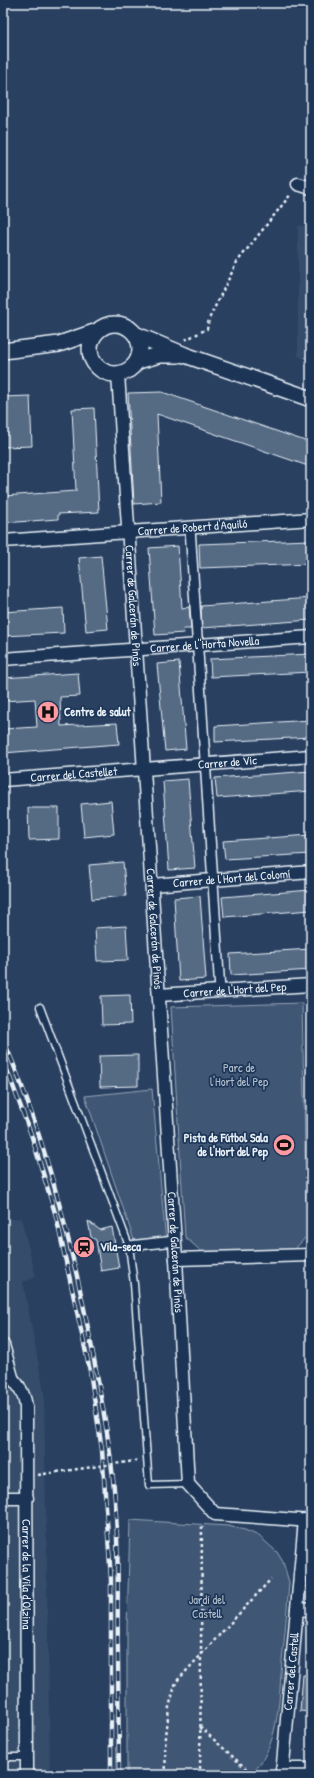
<svg xmlns="http://www.w3.org/2000/svg" width="314" height="1778" font-family="'Patrick Hand',sans-serif">
  <style>
    .built { fill: #364d6b }
    .green { fill: #415774; stroke: #94a4b6 }
    .building { fill: #556a83; stroke: #e8f1f8 }
    .lines { fill: none; stroke-linecap: round; stroke-linejoin: round }
    .service-casing { stroke: #e8f1f8; stroke-width: 9 }
    .pedestrian-casing { stroke: #e8f1f8; stroke-width: 12 }
    .minor-casing { stroke: #e8f1f8; stroke-width: 15 }
    .tertiary-casing { stroke: #e8f1f8; stroke-width: 18 }
    .path { stroke: #e8f1f8; stroke-width: 2.5; stroke-dasharray: 3 3; stroke-linecap: butt }
    .service { stroke: #1d3557; stroke-width: 6 }
    .pedestrian { stroke: #1d3557; stroke-width: 9 }
    .minor { stroke: #1d3557; stroke-width: 12 }
    .tertiary { stroke: #1d3557; stroke-width: 15 }
    .rail-casing { stroke: #e8f1f8; stroke-width: 4.5 }
    .rail { stroke: #1d3557; stroke-width: 3; stroke-dasharray: 9; stroke-linecap: butt }
    .path-bridge { stroke: #e8f1f8; stroke-width: 2.5; stroke-dasharray: 3 3; stroke-linecap: butt }
    .labels { text-anchor: middle; stroke-width: 3.5; stroke-linejoin: round; paint-order: stroke }
    .street-label { font-size: 12px; fill: #e8f1f8; stroke: #1d3557 }
    .poi-label { font-size: 12px; font-weight: bold; fill: #e8f1f8; stroke: #1d3557; text-anchor: start }
    .park-label { font-size: 12px; fill: #b6c3d0; stroke: #1d3557 }
  </style>
  <rect width="100%" height="100%" fill="#294061"/>
  <filter id="ink" filterUnits="userSpaceOnUse"><feTurbulence type="fractalNoise" baseFrequency=".025" numOctaves="2"/><feDisplacementMap in="SourceGraphic" scale="8" xChannelSelector="R" yChannelSelector="G"/><feConvolveMatrix kernelMatrix="1 2 1 2 8 2 1 2 1" color-interpolation-filters="sRGB"/></filter>
  <g filter="url(#ink)">
    <g class="built">
      <path d="M298 226H311V362L298 356Z"/>
      <path d="M3 1213 5 1220 21 1218 36 1277 23 1282 44 1392 50 1775H3Z"/>
    </g>
    <g class="green">
      <path d="M302 1003 307 1236 292 1252H202L185 1237 171 1007Z"/>
      <path d="M152 1089 166 1242 136 1246 85 1096Z"/>
      <path d="M130 1520 228 1526 245 1530 259 1536 277 1552 283 1562 289 1582C287 1609 285 1635 282 1661 279 1697 280 1740 256 1769L262 1775H127V1627Z"/>
    </g>
    <g class="building">
      <path d="M162 392 311 443V467L157 414 161 502 134 504 128 393Z"/>
      <path d="M30 396 32 446 3 447V397Z"/>
      <path d="M94 408 99 512 58 514V519L3 523V496L76 491 72 409Z"/>
      <path d="M311 540V564L200 568 199 544Z"/>
      <path d="M178 546 182 608 189 607 191 629H183L184 633 155 635 149 548Z"/>
      <path d="M101 556 108 629 86 631 79 558Z"/>
      <path d="M311 598V620L202 628 201 606Z"/>
      <path d="M63 608 64 633 3 636V612Z"/>
      <path d="M311 654V672L211 677 210 659Z"/>
      <path d="M179 662 186 749 165 751 157 664Z"/>
      <path d="M78 673 80 696 60 697 61 726 117 723 119 744 3 753V729L37 727 35 699 3 701V678Z"/>
      <path d="M311 720V737L215 742V726Z"/>
      <path d="M311 771V791L217 798 215 778Z"/>
      <path d="M188 779 195 868 169 870 163 781Z"/>
      <path d="M111 801 114 834 84 837 81 804Z"/>
      <path d="M28 808H59V839L29 840Z"/>
      <path d="M311 835V854L225 859 223 841Z"/>
      <path d="M123 862 126 896 92 899 89 865Z"/>
      <path d="M311 890V910L224 917 222 897Z"/>
      <path d="M200 896 206 979 179 981 174 898Z"/>
      <path d="M126 926 128 960 97 961 95 928Z"/>
      <path d="M311 949V970L231 975 230 954Z"/>
      <path d="M130 995 131 1024 102 1025 101 996Z"/>
      <path d="M138 1055V1086L100 1087 99 1056Z"/>
      <path d="M88 1221 100 1230 112 1227 119 1268 101 1271 96 1240 91 1237Z"/>
      <path d="M303 1675H311V1712L300 1711Z"/>
    </g>
    <g class="lines">
      <g class="service-casing">
        <g id="service">
          <path d="M40 1007 129 1246 134 1284 149 1485 188 1484"/>
          <path d="M3 1757H27"/>
        </g>
      </g>
      <g class="pedestrian-casing">
        <g id="pedestrian">
          <path d="M190 528 220 991"/>
          <path d="M129 1246 175 1241"/>
        </g>
      </g>
      <g class="minor-casing">
        <g id="minor">
          <path d="M298 184 311 188"/>
          <path id="s1" d="M118 374 176 1259 188 1484 215 1514 311 1521"/>
          <path id="s2" d="M3 541 311 519"/>
          <path id="s3" d="M3 659 311 637"/>
          <path id="s4" d="M3 780 311 756"/>
          <path id="s5" d="M152 885 311 872"/>
          <path id="s6" d="M159 995 311 985"/>
          <path d="M176 1259 311 1255"/>
          <path d="M3 1345 12 1377"/>
          <path id="s7" d="M3 1370C16 1381 24 1390 26 1407L27 1775"/>
          <path d="M3 1498H27"/>
          <path d="M297 1609 311 1610"/>
          <path d="M282 1769H311"/>
          <path id="s8" d="M282 1775 305 1520"/>
        </g>
      </g>
      <g class="tertiary-casing">
        <g id="tertiary">
          <circle cx="115" cy="349" r="25"/>
          <path d="M137 335 185 355 311 399"/>
          <path d="M3 351 59 344 97 331"/>
          <path d="M138 361 159 355H178"/>
        </g>
      </g>
      <g class="path">
        <path d="M185 340 207 329 209 319 237 262 291 194"/>
        <path d="M128 1462 139 1460"/>
        <path d="M38 1475 57 1472"/>
        <path d="M200 1727 253 1775"/>
        <path d="M166 1775 165 1747 169 1707 176 1682 271 1579"/>
        <path d="M200 1775 202 1525"/>
      </g>
      <use href="#service" class="service"/>
      <use href="#pedestrian" class="pedestrian"/>
      <use href="#minor" class="minor"/>
      <use href="#tertiary" class="tertiary"/>
      <g class="rail-casing">
        <g id="rail">
          <path d="M3 1039C46 1139 73 1247 93 1354 103 1407 113 1460 116 1515 119 1563 117 1610 118 1658 118 1697 119 1736 119 1775"/>
          <path d="M3 1059 32 1137 56 1216 90 1371 102 1450 111 1579V1775"/>
        </g>
      </g>
      <use href="#rail" class="rail"/>
      <path class="path-bridge" d="M57 1472 128 1462"/>
    </g>
  </g>
  <defs>
    <g id="hospital-disc" transform="scale(1.15)"><circle r="9.5" fill="#ff9aa2" stroke="#1d3557"/><path d="M-5-5h3v3.5h4V-5h3V5h-3V1.5h-4V5h-3Z" fill="#111"/></g>
    <g id="stadium-disc" transform="scale(1.15)"><circle r="9.5" fill="#ff9aa2" stroke="#1d3557"/><path d="M0-5a6.5 5 0 1 0 0 10a6.5 5 0 1 0 0-10ZM-3.5-1.8h7v3.6h-7Z" fill="#111"/></g>
    <g id="station-disc" transform="scale(1.15)"><circle r="9.5" fill="#ff9aa2" stroke="#1d3557"/><path d="M-3-6H3Q5-6 5-4V2Q5 4 3 4L4.5 6H3L1.5 4h-3L-3 6H-4.5L-3 4Q-5 4-5 2V-4Q-5-6-3-6ZM-3.5-4v3h7v-3ZM-3.5 1v1.5H-2V1ZM2 1v1.5H3.5V1Z" fill="#111"/></g>
  </defs>
  <g fill-rule="evenodd">
    <use href="#hospital-disc" x="48" y="712"/>
    <use href="#stadium-disc" x="284" y="1145"/>
    <use href="#station-disc" x="84" y="1247"/>
  </g>
  <g class="labels">
    <g class="street-label">
      <text dy="4" stroke="none"><textPath href="#s2" startOffset="190">Carrer de Robert d'Aguiló</textPath></text>
      <text dy="4" stroke="none"><textPath href="#s1" startOffset="232">Carrer de Galcerán de Pinós</textPath></text>
      <text dy="4" stroke="none"><textPath href="#s3" startOffset="202">Carrer de l''Horta Novella</textPath></text>
      <text dy="4" stroke="none"><textPath href="#s4" startOffset="225">Carrer de Vic</textPath></text>
      <text dy="4" stroke="none"><textPath href="#s4" startOffset="71">Carrer del Castellet</textPath></text>
      <text dy="4" stroke="none"><textPath href="#s5" startOffset="80">Carrer de l'Hort del Colomí</textPath></text>
      <text dy="4" stroke="none"><textPath href="#s1" startOffset="556">Carrer de Galcerán de Pinós</textPath></text>
      <text dy="4" stroke="none"><textPath href="#s6" startOffset="76">Carrer de l'Hort del Pep</textPath></text>
      <text dy="4" stroke="none"><textPath href="#s1" startOffset="880">Carrer de Galcerán de Pinós</textPath></text>
      <text dy="4" stroke="none"><textPath href="#s7" startOffset="212">Carrer de la Vila d'Olzina</textPath></text>
      <text dy="4" stroke="none"><textPath href="#s8" startOffset="104">Carrer del Castell</textPath></text>
    </g>
    <g class="poi-label">
      <text x="64" y="716">Centre de salut</text>
      <text x="268" y="1142" text-anchor="end">Pista de Fútbol Sala<tspan x="268" dy="14">de l'Hort del Pep</tspan></text>
      <text x="100" y="1251">Vila-seca</text>
    </g>
    <g class="park-label">
      <text x="239" y="1072">Parc de<tspan x="239" dy="14">l'Hort del Pep</tspan></text>
      <text x="207" y="1604">Jardí del<tspan x="207" dy="14">Castell</tspan></text>
    </g>
  </g>
  <rect width="314" height="1778" fill="none" stroke="#1d3557" stroke-width="16"/>
  <rect x="8" y="8" width="298" height="1762" fill="none" stroke="#e8f1f8" stroke-width="1.5" filter="url(#ink)"/>
</svg>
